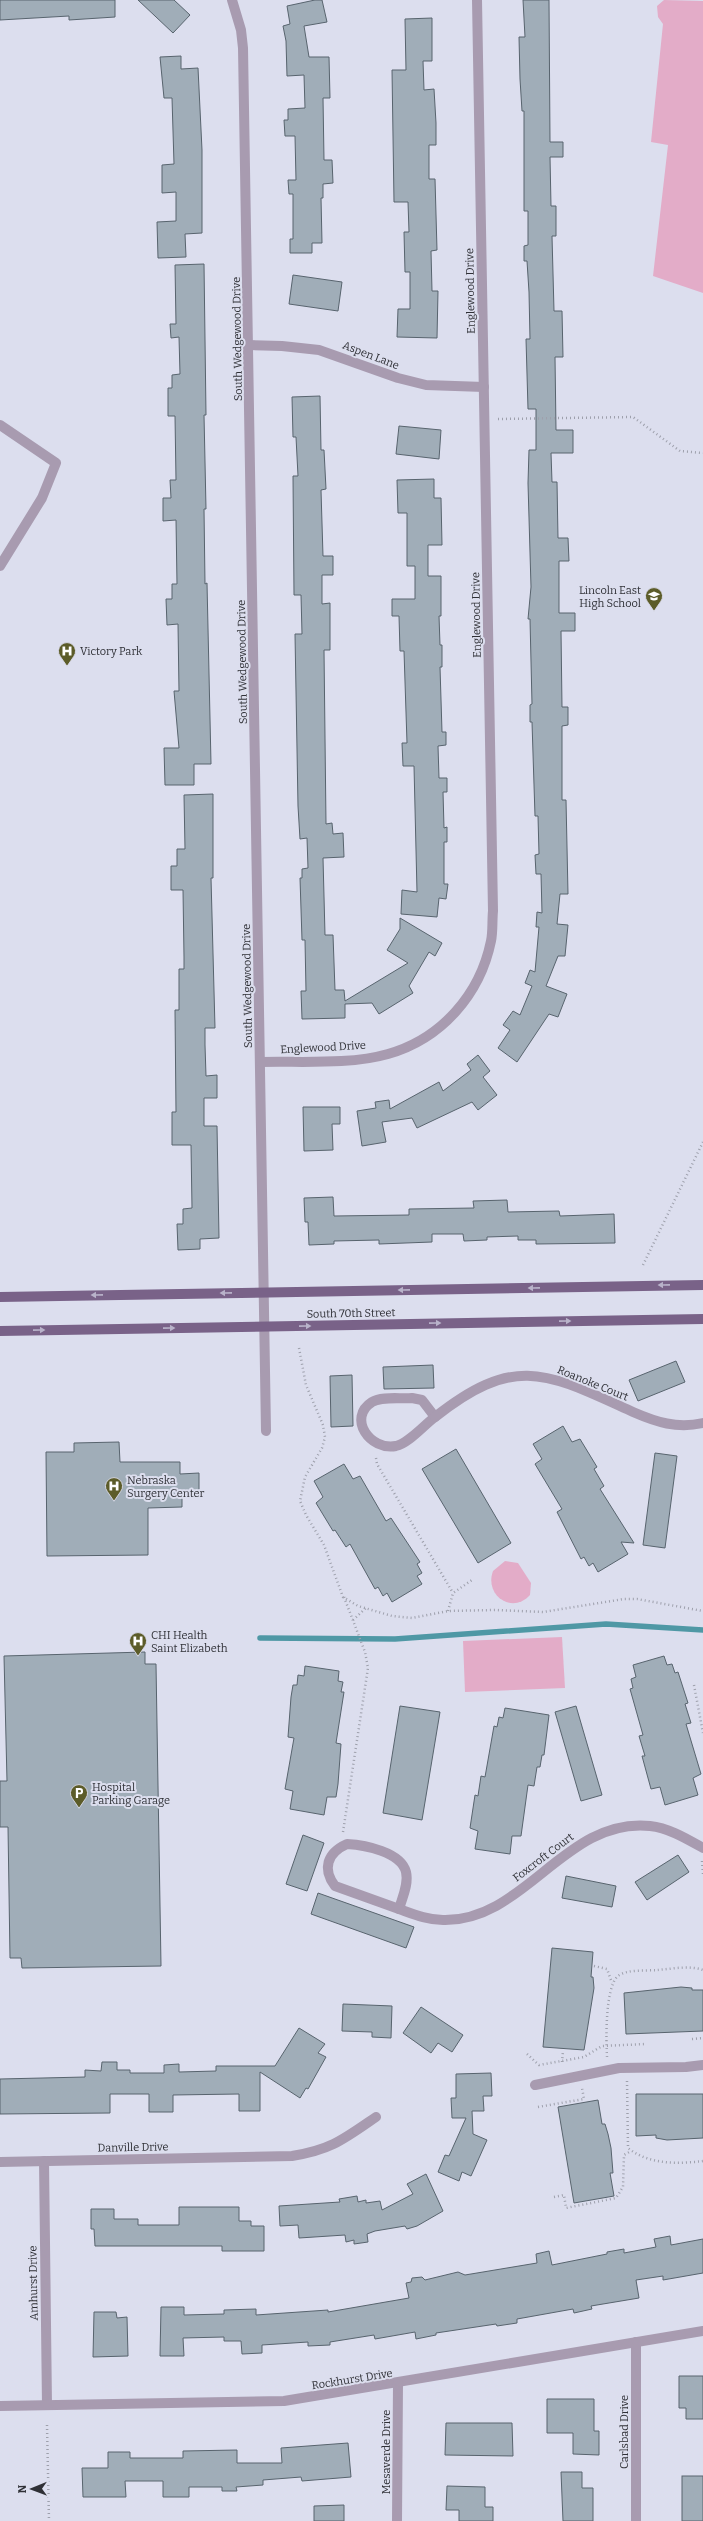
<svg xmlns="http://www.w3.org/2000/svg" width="703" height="2521" font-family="Bitter,serif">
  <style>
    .green { fill: #e3acc8 }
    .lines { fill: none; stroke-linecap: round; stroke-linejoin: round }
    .stream { stroke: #4f98a5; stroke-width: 5.5 }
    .building { fill: #a0adb8; stroke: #58646e }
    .path { stroke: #9ea0ac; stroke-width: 2.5; stroke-dasharray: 1 3; stroke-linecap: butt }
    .minor { stroke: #a89bb0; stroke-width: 10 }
    .major { stroke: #796288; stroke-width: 10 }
    .oneway { fill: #b9b3ca }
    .labels { text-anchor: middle; stroke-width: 4; stroke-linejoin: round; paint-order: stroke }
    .street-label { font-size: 11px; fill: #2f3036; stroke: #dcdeee }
    .poi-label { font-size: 11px; fill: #2f3036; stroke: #dcdeee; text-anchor: start }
  </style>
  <rect width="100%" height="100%" fill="#dcdeee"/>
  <g class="green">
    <path d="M664 0 703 1V293L653 276 668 145 651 142 663 24 658 17 657 6Z"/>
    <path d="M505 1561 518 1563 531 1583 530 1595C512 1615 484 1595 493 1571Z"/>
    <path d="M562 1637 565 1688 465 1692 463 1641Z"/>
  </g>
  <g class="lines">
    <path class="stream" d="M260 1638 395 1639 606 1624 703 1630"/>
  </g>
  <g class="building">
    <path d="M0 0H115V17L69 20V16L0 20Z"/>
    <path d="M138 0H174L190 15 173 33Z"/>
    <path d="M315 0H322L327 22 304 26 309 57H329L330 98H323L324 160H332L333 183 323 184V198H321L322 243H312V253H290V239H293V194H289L288 180H296L295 136H285L284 120H288V109L305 108 304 75 287 76 286 41 283 26 290 24 287 6Z"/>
    <path d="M523 0H549L550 142H563V157H550L551 206H556V236H552L554 311H562L563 357H555L556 430H573V453H551L552 482H557L558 538H568L569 561H559V613H575V631H561L562 707H568V725L562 726V800H566L568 894H560L557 924 568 925 565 956H558L546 986 567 994 558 1017 549 1014 517 1062 498 1048 510 1030 503 1025 513 1011 520 1015 532 986 525 983 530 970 535 972 539 927H536L537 912 542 913 541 874H536L535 855 539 854 538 816H535L532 722H530V705L532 704 530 619H528L531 587 528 483 529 450H536V409H528L526 339H530L529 292 527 261H524V246L528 245V211H524V111H522L520 79 519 37H525Z"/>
    <path d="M432 18V61H423L424 90 434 89 436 123V145H429V179H435L437 250 431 251 432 291H438L437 338 397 337 398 309H410V272H405L404 232H409L408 202H394L392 70H406L405 19Z"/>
    <path d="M181 56V69L198 68 202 150V233L185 234 186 257 158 258 157 222 176 221V192L162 193V165L174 164 172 98H164L160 57Z"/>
    <path d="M204 264 206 415H204L206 509H204L205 584 207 583 211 764H194V785H165L164 748H179L174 691H179L178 624 167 625 166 599H172V584H177L176 520 163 521V498H171L170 480H176L175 416H168V388H172V375L180 374 179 337 171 338 170 324H176L175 265Z"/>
    <path d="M293 275 342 282 338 311 289 304Z"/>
    <path d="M320 396 321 450H324L326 489 321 490 323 556H333V575H322V604L330 603V650H324L326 824 332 823 333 834 343 833 344 857 323 858 325 935H333L335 990H344L345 1001 408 963 387 950 400 929V918L442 943 435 956 429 952 409 986 413 993 379 1014 372 1003 345 1004V1018L302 1019 301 991H306L305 940H302L300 878H302V869L308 868 307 838 300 839 298 806 295 634H302L301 595H294L293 476H298L296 437H293L292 397Z"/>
    <path d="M399 426 441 430 439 459 396 454Z"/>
    <path d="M434 479V498H441L442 545H428V576H441V616H439L440 645H442V667H440L442 732H446V745L438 746 439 778H447V792H443L444 828 447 827V842H444V884H448L446 899 439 898 437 917 401 914 402 890 417 892 414 766H403L402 743H407L404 651H400L399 616H392V599H415V566H407V513H398L397 480Z"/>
    <path d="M213 794V878H211L215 1028H205V1045L206 1076 217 1075V1098H204V1126H217L219 1238 200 1239V1249L178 1250 177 1224H183V1209L192 1208 191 1145H172V1112H176L175 1010H179V969H184V957L183 890H171V866H177V849H185L184 795Z"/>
    <path d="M478 1055 490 1071 483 1077 497 1095 478 1110 472 1102 417 1128 412 1118 382 1122 386 1142 362 1146 357 1111 376 1108 375 1102 389 1100 390 1109 439 1082 443 1091 471 1070 467 1064Z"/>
    <path d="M303 1107H340V1124H332L333 1150 304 1151Z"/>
    <path d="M333 1197 334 1216 409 1215V1209L474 1208 473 1201 507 1200 508 1212 559 1211 560 1216 614 1214 615 1243 536 1244V1240H518V1236L487 1237V1240L464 1241 463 1234H432V1242L379 1244V1240L334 1241V1244L309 1245 308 1222H305L304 1198Z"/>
    <path d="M676 1361 685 1382 638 1401 629 1380Z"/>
    <path d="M433 1365 434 1388 384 1389 383 1367Z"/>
    <path d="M352 1375 353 1426 331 1427 330 1376Z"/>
    <path d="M563 1426 572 1442 580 1439 597 1467 594 1469 604 1486 600 1489 634 1543 621 1542 628 1554 598 1572 593 1563 589 1566 584 1557 581 1559 557 1512 562 1509 535 1464 542 1459 533 1444Z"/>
    <path d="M119 1442 120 1462H180V1474L199 1473V1494H182V1507L148 1508V1555L47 1556 46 1452H74V1443Z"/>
    <path d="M456 1449 511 1543 478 1563 422 1469Z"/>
    <path d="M655 1453 677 1456 665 1548 643 1545Z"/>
    <path d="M344 1464 353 1479 360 1476 386 1521 391 1518 420 1562 417 1564 422 1573 417 1576 422 1584 392 1602 387 1593 383 1596 378 1587 375 1589 350 1544 346 1547 335 1530 333 1531 316 1503 323 1497 314 1481Z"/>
    <path d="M145 1652V1664H156L161 1966 22 1968 21 1958H10L8 1827H0V1781H7L4 1656Z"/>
    <path d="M664 1656 667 1665 672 1664 675 1673 678 1672 688 1703 685 1704 691 1723 686 1724 701 1774 693 1778 698 1795 665 1805 660 1787 651 1789 642 1756H645L639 1736 643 1735 630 1689 633 1688 631 1679 636 1677 633 1665Z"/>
    <path d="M305 1666 339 1671 338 1681 343 1682 341 1692H344L336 1743 341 1744 338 1784 336 1797H327L324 1815 290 1809 293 1791 285 1789 294 1738 288 1737 291 1697 293 1685H297L298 1675 304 1676Z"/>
    <path d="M400 1706 440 1712 422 1820 383 1813Z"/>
    <path d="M576 1706 602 1795 581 1801 555 1712Z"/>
    <path d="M505 1708 549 1715 544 1755H542L540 1767H537L534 1786 528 1785 521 1836H512L510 1854 475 1849 478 1831 470 1828 475 1795 478 1796 481 1776 485 1777 494 1726 497 1727 499 1717 503 1718Z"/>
    <path d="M303 1835 324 1843 307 1891 286 1884Z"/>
    <path d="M678 1855 689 1872 647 1900 635 1882Z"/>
    <path d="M566 1876 616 1886 612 1907 562 1898Z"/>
    <path d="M318 1893 414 1927 406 1948 311 1914Z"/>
    <path d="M552 1948 593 1952 591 1977H593L594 1988 584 2050 543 2047Z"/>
    <path d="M681 1987 692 1988V1990H703V2031L626 2034 624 1993Z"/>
    <path d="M343 2004 392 2006 391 2038 372 2037V2032L342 2031Z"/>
    <path d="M421 2007 463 2035 452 2052 438 2043 431 2053 403 2033Z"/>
    <path d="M299 2028 325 2044 318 2053 326 2057 308 2089 306 2088 300 2098 260 2072V2111H239V2094L173 2095V2112H149V2094H110V2113L0 2114V2079L85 2077V2070L101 2071 102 2062H117V2070H130V2073H164V2065L179 2064V2072L216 2071V2066H275Z"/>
    <path d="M491 2073 492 2096H483L484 2111H472L473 2134 487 2140 471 2176 462 2172 459 2181 438 2172 445 2155 449 2156 466 2118H452L451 2098H456V2074Z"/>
    <path d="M636 2094H703V2138L667 2140 656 2138V2135L636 2136Z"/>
    <path d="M598 2100 602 2124H605L608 2134 611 2148 613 2173H610L614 2196 574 2203 558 2107Z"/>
    <path d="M426 2174 443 2211 417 2226 407 2229 405 2226 375 2231 367 2234 368 2242 354 2244V2240L346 2242 345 2235 299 2238 298 2225 280 2226 279 2206 340 2202 339 2199 357 2196 358 2202 366 2200V2203L380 2201 382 2210 413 2194 407 2184Z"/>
    <path d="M179 2207H239V2221H251V2226H264V2251H222V2246H95L94 2229H91V2209H114V2219H138V2225H179Z"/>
    <path d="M670 2236 671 2245 703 2239V2273L663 2280V2276L636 2280 639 2298 591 2306 592 2309 574 2313 573 2309 517 2319V2323L497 2326 496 2324 436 2333V2335L416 2339 415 2332 375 2339 374 2335 330 2342V2345L308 2346V2342L262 2345V2353L242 2354 241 2341H224V2337L183 2338 184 2356H160L161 2307H184V2315L224 2314V2310L256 2309V2315L328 2310V2312L409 2298 406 2283 411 2282 412 2278 422 2277 425 2280 458 2272 465 2275 537 2263 536 2254 549 2251 552 2265 607 2254V2252L624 2249V2253L656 2247 654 2239Z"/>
    <path d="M94 2312H116L117 2318 127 2317 128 2356 93 2357Z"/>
    <path d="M679 2376H703V2419H686V2408H679Z"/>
    <path d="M547 2399H594V2431H599V2455L573 2454V2433H547Z"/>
    <path d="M446 2423H512L513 2456 445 2455Z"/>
    <path d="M348 2443 351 2477 302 2481 301 2477 263 2480V2485L236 2487 237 2491H222V2487H189V2497H163V2481H125L126 2497H83L82 2468H108V2452H130V2458H183V2451L237 2450V2463H282L281 2448Z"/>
    <path d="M561 2472H582V2488H593V2521H563Z"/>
    <rect x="682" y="2476" width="21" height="45"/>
    <path d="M447 2486 485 2487V2507H493V2521H459V2510H446Z"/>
    <path d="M344 2505V2521H314V2506Z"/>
  </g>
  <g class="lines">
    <g class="path">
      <path d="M498 419 633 417 680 451 703 453"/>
      <path d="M643 1265 703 1142"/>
      <path d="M299 1348 306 1385 323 1425 325 1437 322 1448 305 1477 300 1501 306 1515 324 1545 343 1597 358 1606 392 1616 412 1618 448 1611 495 1610 543 1612 624 1599H637L703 1611"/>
      <path d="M376 1458 377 1464 453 1593"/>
      <path d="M448 1611 453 1593 472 1580"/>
      <path d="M353 1620 366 1608"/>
      <path d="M694 1685 703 1733"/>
      <path d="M343 1832 368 1668 365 1652 344 1597"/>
      <path d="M702 1861 703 1874"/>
      <path d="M594 1966 607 1969 612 1983"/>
      <path d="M692 2039 703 2038"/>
      <path d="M527 2054 539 2065 584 2057 602 2046 646 2044"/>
      <path d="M607 2057C606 2040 605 1987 618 1976 627 1969 646 1971 657 1970 672 1969 689 1965 703 1970"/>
      <path d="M562 2062 563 2051"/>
      <path d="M627 2081 628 2148C649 2165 679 2164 703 2161"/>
      <path d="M538 2107 584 2099 582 2088"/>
      <path d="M554 2197 564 2195 566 2208 616 2198 623 2187 624 2155 631 2151"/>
      <path d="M47 2425 49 2521"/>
    </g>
    <g class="minor">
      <path d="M232 0 241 30 243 48 266 1431"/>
      <path d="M249 345 282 346 319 350 398 378 426 385 484 387"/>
      <path d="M0 425 56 463 42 498 0 566"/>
      <path d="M261 1062C300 1061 350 1065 388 1054 441 1039 480 995 491 941 493 932 492 921 493 911L477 0"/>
      <path d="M412 1398 422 1400 435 1417C424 1425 409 1443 396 1446 370 1451 347 1418 372 1402 382 1396 400 1399 412 1398Z"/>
      <path d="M435 1417C516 1353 547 1373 633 1412 656 1422 677 1429 703 1423"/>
      <path d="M347 1844C365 1845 401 1852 406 1872 409 1884 402 1898 399 1909L335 1886C322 1869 327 1853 347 1844Z"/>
      <path d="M399 1909C413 1914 427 1920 443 1920 525 1922 565 1817 650 1826 669 1828 687 1839 703 1848"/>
      <path d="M535 2085 619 2068 686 2067 703 2065"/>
      <path d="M44 2161 47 2405"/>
      <path d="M0 2162 292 2156C331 2150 344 2139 376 2117"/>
      <path d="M0 2406 284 2401 703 2331"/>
      <path d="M397 2521 398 2383"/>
      <path d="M636 2521V2342"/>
    </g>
    <g class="major">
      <path d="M0 1297 703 1285"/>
      <path d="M0 1331 703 1319"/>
    </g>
  </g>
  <defs><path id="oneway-solid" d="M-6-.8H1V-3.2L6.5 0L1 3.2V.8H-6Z"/></defs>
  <g class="oneway">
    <use href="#oneway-solid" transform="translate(664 1285) rotate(179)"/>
    <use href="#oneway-solid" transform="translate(534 1288) rotate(179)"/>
    <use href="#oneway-solid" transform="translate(404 1290) rotate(179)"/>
    <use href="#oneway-solid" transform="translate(226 1293) rotate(179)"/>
    <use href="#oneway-solid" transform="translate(97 1295) rotate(179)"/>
    <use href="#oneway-solid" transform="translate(565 1321) rotate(-1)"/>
    <use href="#oneway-solid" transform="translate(435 1323) rotate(-1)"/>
    <use href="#oneway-solid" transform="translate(305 1326) rotate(-1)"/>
    <use href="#oneway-solid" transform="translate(169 1328) rotate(-1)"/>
    <use href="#oneway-solid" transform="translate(39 1330) rotate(-1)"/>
  </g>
  <defs>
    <g id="school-pin" transform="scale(0.9)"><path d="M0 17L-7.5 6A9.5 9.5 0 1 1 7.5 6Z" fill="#5c5c29" stroke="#dcdeee"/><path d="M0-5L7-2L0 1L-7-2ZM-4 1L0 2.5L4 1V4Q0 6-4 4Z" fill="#fff"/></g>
    <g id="hospital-pin" transform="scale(0.9)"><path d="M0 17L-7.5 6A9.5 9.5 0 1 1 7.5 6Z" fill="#5c5c29" stroke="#dcdeee"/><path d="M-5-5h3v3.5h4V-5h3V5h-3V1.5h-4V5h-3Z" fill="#fff"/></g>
    <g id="parking-pin" transform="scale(0.9)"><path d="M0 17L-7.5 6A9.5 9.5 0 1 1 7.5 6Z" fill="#5c5c29" stroke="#dcdeee"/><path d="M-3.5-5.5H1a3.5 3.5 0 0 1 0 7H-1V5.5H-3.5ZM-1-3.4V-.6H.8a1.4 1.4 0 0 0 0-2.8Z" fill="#fff"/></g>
  </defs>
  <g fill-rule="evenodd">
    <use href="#school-pin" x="654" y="596"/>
    <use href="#hospital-pin" x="67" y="651"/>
    <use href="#hospital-pin" x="114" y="1486"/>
    <use href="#hospital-pin" x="138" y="1641"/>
    <use href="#parking-pin" x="79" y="1793"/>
  </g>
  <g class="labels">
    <g class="street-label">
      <text transform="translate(470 291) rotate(-91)" y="4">Englewood Drive</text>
      <text transform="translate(237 339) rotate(-91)" y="4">South Wedgewood Drive</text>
      <text transform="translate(371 355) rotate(21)" y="4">Aspen Lane</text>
      <text transform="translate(476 615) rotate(-91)" y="4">Englewood Drive</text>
      <text transform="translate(242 662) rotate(-91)" y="4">South Wedgewood Drive</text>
      <text transform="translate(247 986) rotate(-91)" y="4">South Wedgewood Drive</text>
      <text transform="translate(323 1047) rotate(-3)" y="4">Englewood Drive</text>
      <text transform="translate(351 1313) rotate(-1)" y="4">South 70th Street</text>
      <text transform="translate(593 1383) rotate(22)" y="4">Roanoke Court</text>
      <text transform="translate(543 1857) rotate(-37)" y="4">Foxcroft Court</text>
      <text transform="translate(133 2147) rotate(-1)" y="4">Danville Drive</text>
      <text transform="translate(33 2283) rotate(-91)" y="4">Amhurst Drive</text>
      <text transform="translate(352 2379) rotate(-9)" y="4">Rockhurst Drive</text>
      <text transform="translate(624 2432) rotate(-90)" y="4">Carlsbad Drive</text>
      <text transform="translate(386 2452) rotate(-90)" y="4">Mesaverde Drive</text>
    </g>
    <g class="poi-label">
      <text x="641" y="594" text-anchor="end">Lincoln East<tspan x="641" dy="13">High School</tspan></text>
      <text x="80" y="655">Victory Park</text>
      <text x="127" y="1484">Nebraska<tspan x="127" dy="13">Surgery Center</tspan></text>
      <text x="151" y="1639">CHI Health<tspan x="151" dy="13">Saint Elizabeth</tspan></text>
      <text x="92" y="1791">Hospital<tspan x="92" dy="13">Parking Garage</tspan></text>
    </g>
  </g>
  <g transform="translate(32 2489) rotate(269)" stroke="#dcdeee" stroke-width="3" paint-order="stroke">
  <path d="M0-3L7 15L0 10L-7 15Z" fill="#2f3036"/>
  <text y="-6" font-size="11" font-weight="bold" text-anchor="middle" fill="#2f3036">N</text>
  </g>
</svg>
